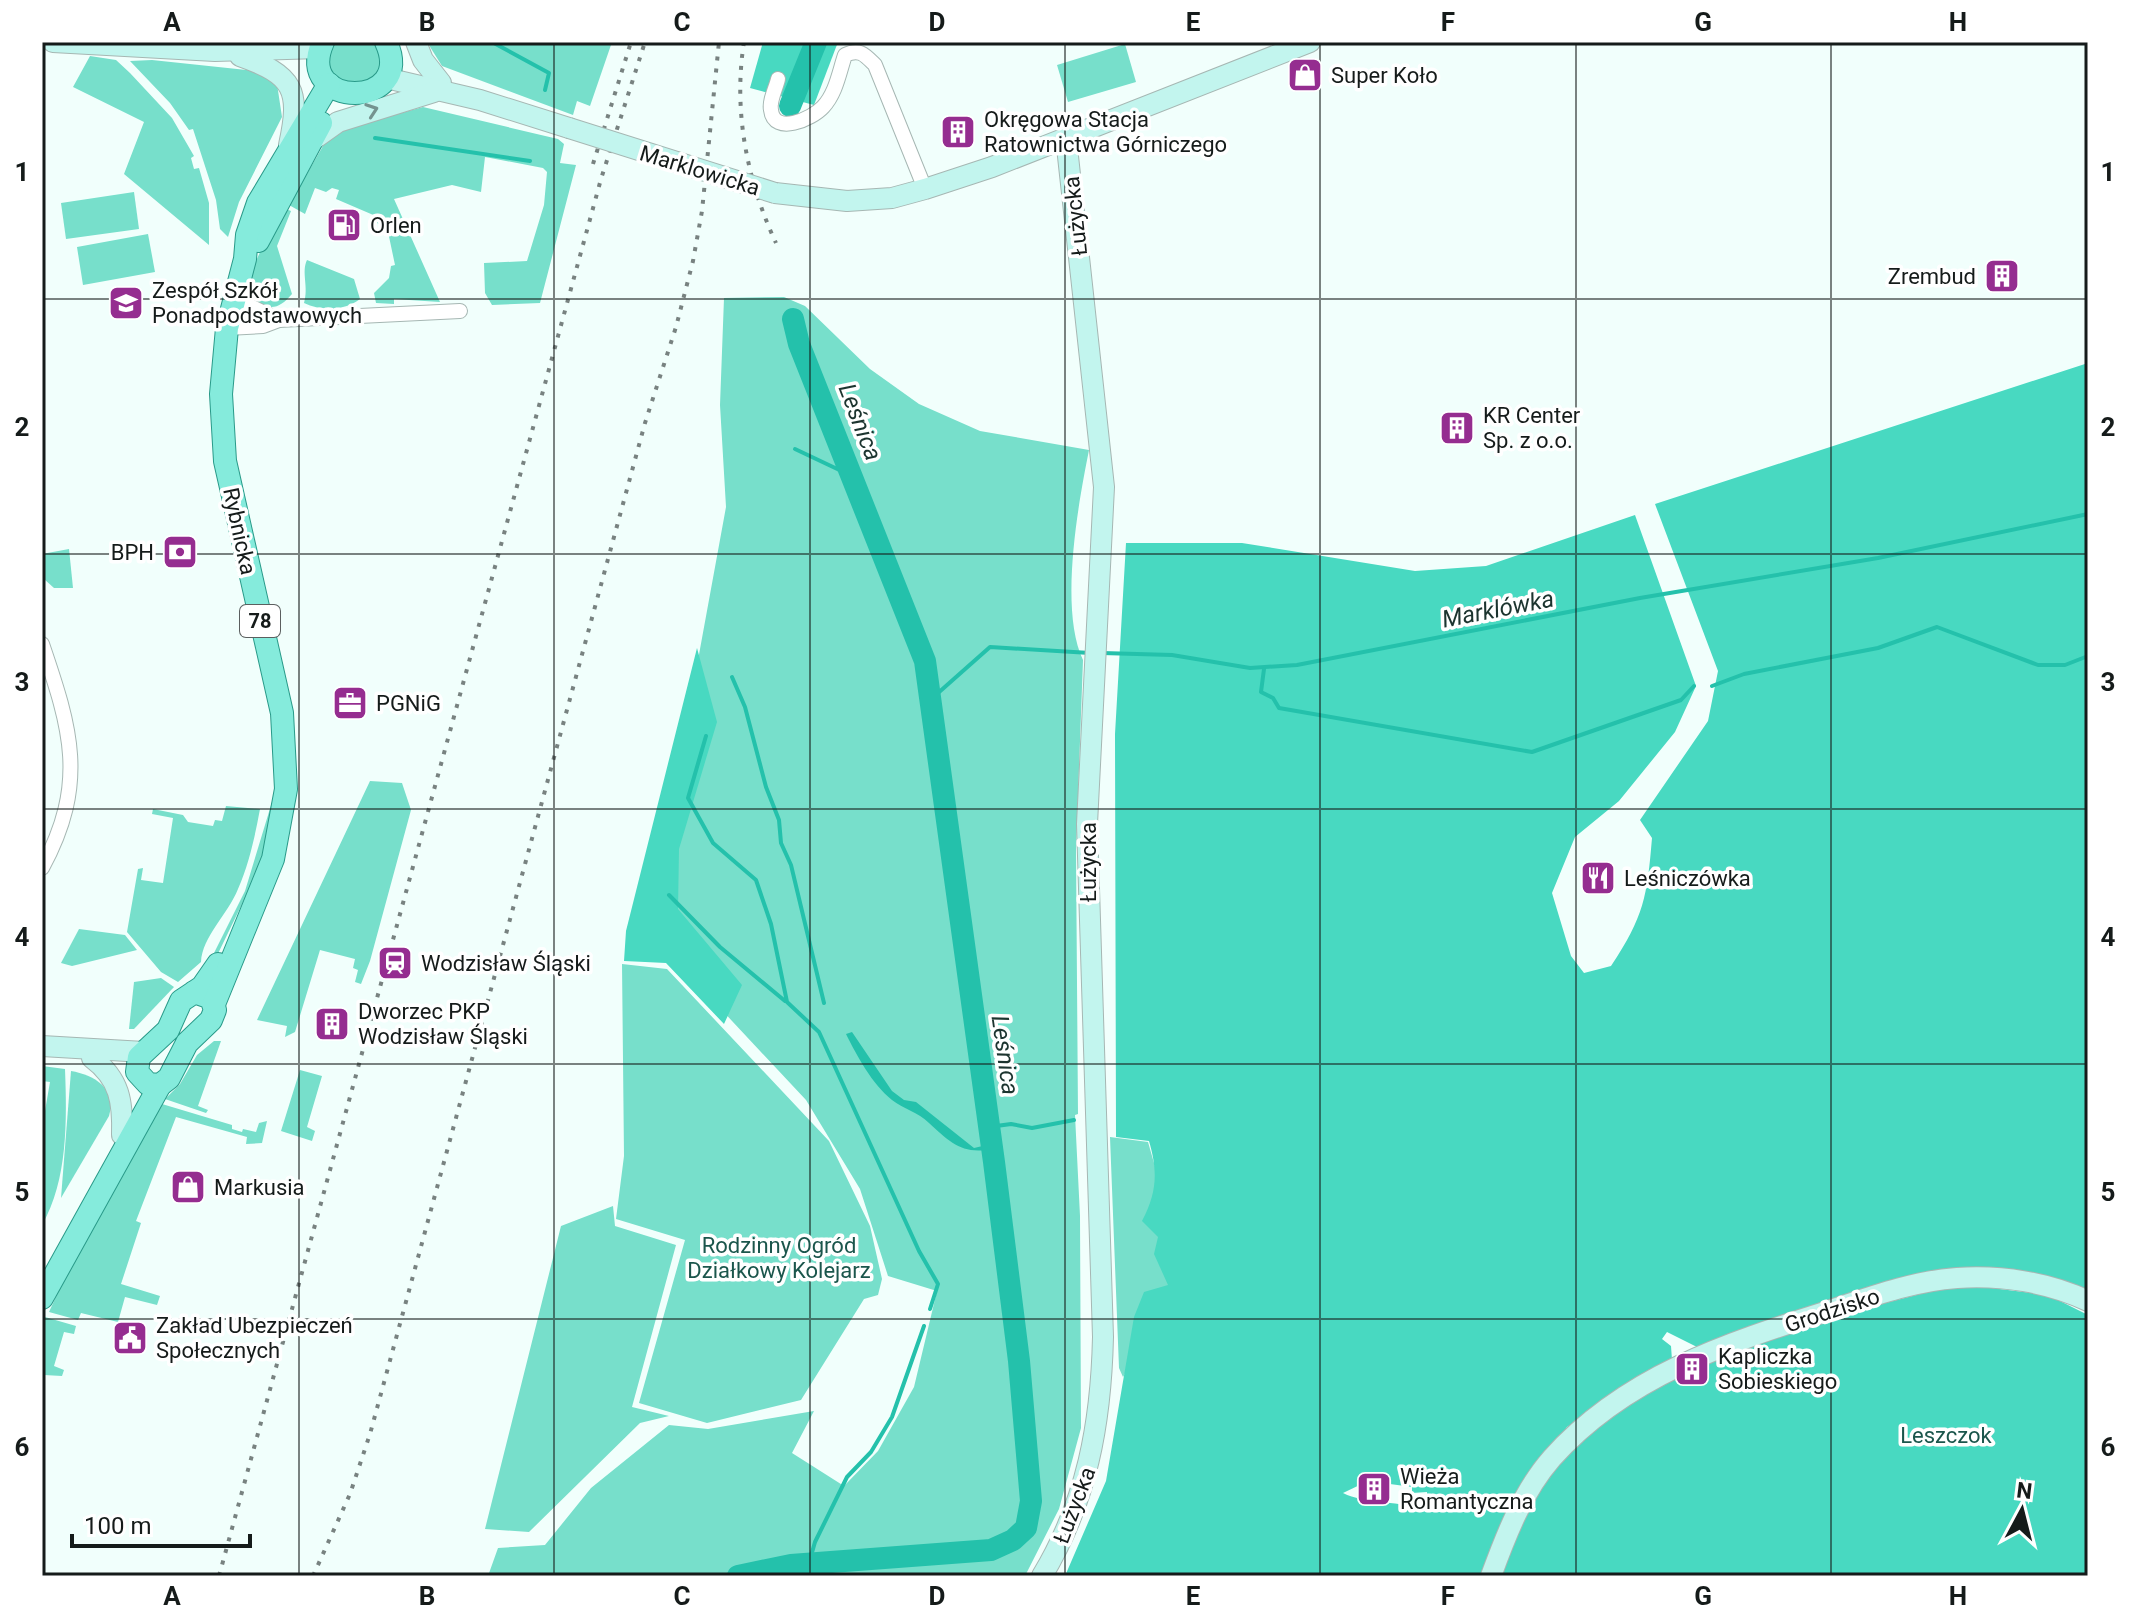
<svg xmlns="http://www.w3.org/2000/svg" width="2130" height="1618" font-family="Roboto,sans-serif">
  <style>
    .green { fill: #77dfcb }
    .forest { fill: #48d9c1; fill-rule: evenodd }
    .water { fill: #24c1ab }
    .lines { fill: none; stroke-linecap: round; stroke-linejoin: round }
    .stream { stroke: #24c1ab; stroke-width: 4 }
    .river { stroke: #24c1ab; stroke-width: 22 }
    .street-casing { stroke: #a6b7b3; stroke-width: 16 }
    .secondary-casing { stroke: #a6b7b3; stroke-width: 22 }
    .primary-casing { stroke: #299a89; stroke-width: 24 }
    .street { stroke: #fff; stroke-width: 14 }
    .secondary { stroke: #c2f5ee; stroke-width: 20 }
    .primary { stroke: #85ebdc; stroke-width: 22 }
    .rail { stroke: #788280; stroke-width: 4; stroke-dasharray: 4 8; stroke-linecap: butt }
    .secondary-bridge-casing { stroke: #a6b7b3; stroke-width: 22; stroke-linecap: butt }
    .secondary-bridge { stroke: #c2f5ee; stroke-width: 20 }
    .oneway { stroke: #74938f }
    .grid { fill: none; stroke: #151b1a; stroke-width: 2; stroke-opacity: 0.55 }
    .labels { text-anchor: middle; stroke-width: 7; stroke-linejoin: round; paint-order: stroke }
    .shield { fill: #fff; stroke: #5b5f5f; stroke-width: 2 }
    .shield-label { font-size: 20px; font-weight: bold; fill: #151b1a }
    .poi-label { font-size: 22px; fill: #151b1a; stroke: #fff; text-anchor: start }
    .street-label { font-size: 22px; fill: #151b1a; stroke: #fff }
    .park-label { font-size: 22px; fill: #1b564c; stroke: #fff }
    .water-label { font-size: 24px; font-style: italic; fill: #1c342f; stroke: #fff }
    .neatline { fill: none; stroke: #151b1a; stroke-width: 3 }
    .grid-label { font-size: 26px; text-anchor: middle; font-weight: bold; fill: #151b1a }
  </style>
  <rect width="100%" height="100%" fill="#f1fffc"/>
  <g class="green">
    <path d="M331 42H378L383 54 378 75 352 87 328 71Z"/>
    <path d="M427 42H612L590 106 577 101 573 115 442 66Z"/>
    <path d="M1125 44 1136 82 1068 102 1057 65Z"/>
    <path d="M90 56 116 60 130 73 172 118 194 156 191 158 194 169 199 168 209 203V245L124 174 144 122 73 87Z"/>
    <path d="M152 60 257 71 277 84 282 117 239 202 228 237 220 229 216 200 193 129 189 130 170 103 130 61Z"/>
    <path d="M423 107 558 139 564 144 560 163 576 165 540 303 492 305 485 293 484 263 527 261 544 205 547 172 543 168 485 157 481 192 452 185 394 199 440 302 394 299V304L376 303 374 293 389 278 391 266 395 265 387 227 377 223 378 217 336 199 339 190 332 188 326 192 315 188 305 214 289 205 327 139 343 129Z"/>
    <path d="M134 192 139 229 66 239 61 203Z"/>
    <path d="M286 209 291 211 277 246 292 294C281 307 271 312 256 301 239 274 272 232 286 209Z"/>
    <path d="M148 234 155 272 83 285 77 247Z"/>
    <path d="M307 260 354 279 360 299C345 311 321 311 304 303 309 287 301 272 307 260Z"/>
    <path d="M784 297 805 306 870 369 919 404 980 431 1089 450C1078 505 1059 609 1083 660L1076 850 1078 1114 1075 1115 1080 1216 1081 1428 1059 1509 1025 1576H488L498 1548 545 1545 591 1488 669 1425 708 1429 814 1411 792 1453 844 1486 878 1451 914 1387 937 1291 888 1276 860 1189 806 1100 674 959 676 840 698 660 726 507 720 405 724 298Z"/>
    <path d="M69 549 73 588H54L44 579 42 554Z"/>
    <path d="M370 781 402 783 411 810 370 961 361 984 355 982 358 970 353 968 355 959 320 950 295 1032 285 1037 287 1026 257 1020Z"/>
    <path d="M275 792 262 863 211 968 208 965 245 891Z"/>
    <path d="M226 806 260 809C255 836 249 864 238 889 228 914 202 937 201 962L178 982 161 972 127 932 138 869 143 868 141 880 163 883 173 818 152 814 153 809 183 815 188 822 213 826 215 820 222 821Z"/>
    <path d="M79 929 125 935 137 950 72 966 61 963Z"/>
    <path d="M622 964 667 969 829 1141 870 1226 882 1279 878 1295 864 1299 801 1400 707 1423 639 1403 685 1240 616 1219 624 1156Z"/>
    <path d="M161 978 174 987 134 1029H129L134 982Z"/>
    <path d="M214 1041H221L198 1106 208 1110 206 1113 165 1099 180 1084 197 1055Z"/>
    <path d="M42 1066 65 1069C67 1120 68 1180 42 1225V1128L50 1082 42 1081Z"/>
    <path d="M300 1070 322 1076 307 1127 315 1131 312 1141 281 1131Z"/>
    <path d="M71 1071C94 1075 117 1088 109 1116L61 1198Z"/>
    <path d="M162 1104 232 1125V1129L242 1132 243 1129 256 1132 259 1123 267 1121 262 1143 246 1144 247 1137 176 1117 136 1221 141 1223 121 1284 160 1296 157 1305 125 1297 118 1322 81 1313 78 1320 49 1312 78 1249Z"/>
    <path d="M1110 1137 1148 1142 1156 1170 1157 1198 1185 1269 1123 1377 1119 1368Z"/>
    <path d="M613 1206 615 1226 676 1245 632 1407 669 1416 640 1423 529 1532 485 1529 561 1226Z"/>
    <path d="M45 1317 76 1326 74 1334 64 1332 54 1366 64 1370 62 1376 44 1375 42 1385V1323Z"/>
  </g>
  <g class="forest">
    <path d="M763 42H838L814 105 750 88Z"/>
    <path d="M2088 363V1292L1955 1273 1697 1347 1667 1332 1662 1339 1671 1346 1672 1360 1567 1427 1507 1517 1485 1576H1065L1106 1481 1134 1317 1144 1292 1168 1285 1154 1254 1158 1237 1142 1221C1157 1192 1158 1172 1149 1141L1116 1137 1115 734 1126 543H1242L1415 571 1486 566 1635 515 1696 686 1675 732 1619 801 1575 837 1552 893 1571 956 1584 973 1611 966C1644 916 1647 897 1652 838L1640 820 1708 721 1718 671 1655 504ZM1368 1481 1412 1487V1493L1427 1492V1505L1419 1509C1395 1500 1365 1504 1343 1493Z"/>
    <path d="M697 648 717 722 679 849 678 909 742 985 724 1024 666 963 624 961 626 931Z"/>
    <path d="M1959 1284 2048 1295 2088 1315V1576H1500C1518 1527 1541 1480 1575 1440 1593 1419 1655 1387 1681 1374 1690 1382 1696 1383 1706 1376L1707 1364 1819 1320Z"/>
  </g>
  <path class="water" d="M852 1032 892 1091 904 1100 916 1102 974 1148 991 1144 992 1149C962 1155 950 1142 929 1123 918 1112 903 1109 892 1100 872 1084 857 1056 846 1034Z"/>
  <g class="lines">
    <g class="stream">
      <path d="M492 42 549 73 545 90"/>
      <path d="M375 138 530 161"/>
      <path d="M795 449 850 475"/>
      <path d="M1102 653 1172 655 1250 668 1297 665 1640 598 1878 558 2088 514"/>
      <path d="M1264 669 1261 692 1273 698 1279 708 1532 752 1681 700 1694 686"/>
      <path d="M732 677 745 707 766 787 779 820 781 843 791 865 824 1003"/>
      <path d="M1712 686 1744 674 1878 648 1937 627 2038 665H2065L2088 656"/>
      <path d="M929 701 990 647 1090 653"/>
      <path d="M706 736 688 798 713 843 756 880 771 924 787 1002 819 1032 919 1251 938 1284 930 1309"/>
      <path d="M669 895 720 947 785 1001"/>
      <path d="M989 1127 1011 1124 1032 1128 1074 1120"/>
      <path d="M809 1563 815 1542 847 1477 871 1452 892 1417 924 1326"/>
    </g>
    <g class="river">
      <path d="M790 106 816 42"/>
      <path d="M738 1576 791 1565 991 1550 1013 1540 1026 1528 1031 1501 1019 1361 994 1162 925 661 799 344 793 319"/>
    </g>
    <g class="street-casing">
      <g id="street">
        <path d="M778 79C776 88 769 101 771 110 774 136 812 119 823 107 836 93 839 73 845 55 860 48 865 55 875 65L925 189"/>
        <path d="M233 298 279 320"/>
        <path d="M227 328 263 326 279 320 460 311"/>
        <path d="M42 644C71 729 88 783 42 868"/>
      </g>
    </g>
    <g class="secondary-casing">
      <g id="secondary">
        <path d="M53 42 215 51 320 48"/>
        <path d="M416 42 423 60 441 83"/>
        <path d="M240 56C294 75 301 90 289 145"/>
        <path d="M386 78 480 100 569 128"/>
        <path d="M310 142 338 122 434 92"/>
        <path d="M775 193 847 201 892 198 925 189 992 167 1310 42"/>
        <path d="M42 1046 144 1052"/>
        <path d="M92 1058C120 1079 123 1102 122 1135"/>
        <path d="M1042 1576C1087 1501 1101 1424 1103 1337L1087 824 1104 487 1066 138"/>
        <path d="M1491 1576C1506 1535 1523 1491 1552 1458 1625 1376 1727 1343 1828 1311 1870 1297 1913 1281 1957 1278 2001 1275 2048 1282 2088 1301"/>
      </g>
    </g>
    <g class="primary-casing">
      <g id="primary">
        <path d="M323 42C293 110 417 110 386 42"/>
        <path d="M258 241 321 123"/>
        <path d="M194 992 211 998 215 1010 211 1020 187 1043 169 1078 160 1085 148 1084 137 1072 139 1057 168 1030 181 1001 202 987 218 964"/>
        <path d="M214 1004 273 859 286 789 282 713 225 461 221 394 227 328 245 259 247 235 258 203 329 84"/>
        <path d="M42 1298 160 1085"/>
      </g>
    </g>
    <use href="#street" class="street"/>
    <use href="#secondary" class="secondary"/>
    <use href="#primary" class="primary"/>
    <g class="rail">
      <path d="M744 42C733 111 747 181 776 243"/>
      <path d="M593 164 631 42"/>
      <path d="M219 1576 601 179 645 42"/>
      <path d="M313 1576 350 1494 370 1434 645 423 676 327 693 261 702 211 719 42"/>
    </g>
    <g class="secondary-bridge-casing">
      <path id="secondary-bridge" d="M569 128 775 193"/>
    </g>
    <use href="#secondary-bridge" class="secondary-bridge"/>
  </g>
  <defs><path id="oneway-chevron" d="M-2-3.5L2.5 0L-2 3.5" fill="none" stroke-width="1.6" stroke-linecap="round" stroke-linejoin="round" transform="scale(2)"/></defs>
  <use class="oneway" href="#oneway-chevron" transform="translate(372 110) rotate(-19)"/>
  <path class="grid" d="M299 42V1576M554 42V1576M810 42V1576M1065 42V1576M1320 42V1576M1576 42V1576M1831 42V1576M42 299H2088M42 554H2088M42 809H2088M42 1064H2088M42 1319H2088"/>
  <defs>
    <g id="shop-square" transform="scale(1.8)"><rect x="-9" y="-9" width="18" height="18" rx="4" fill="#952d90" stroke="#fff"/><path d="M-5-2.5h2.3a2.7 3.5 0 0 1 5.4 0H5L5.5 6h-11ZM-1.5-2.5h3a1.5 2.3 0 0 0-3 0Z" fill="#fff"/></g>
    <g id="building-square" transform="scale(1.8)"><rect x="-9" y="-9" width="18" height="18" rx="4" fill="#952d90" stroke="#fff"/><path d="M-4-6H4V6H1V3H-1V6H-4ZM-2.5-4.3h1.7v1.8h-1.7ZM.8-4.3h1.7v1.8H.8ZM-2.5-1h1.7V.8h-1.7ZM.8-1h1.7V.8H.8Z" fill="#fff"/></g>
    <g id="fuel-square" transform="scale(1.8)"><rect x="-9" y="-9" width="18" height="18" rx="4" fill="#952d90" stroke="#fff"/><path d="M-5.5-6h7V0h2V4h1.3V-2.5L3-4.5l.8-.8L6-3V5H2.5V1h-1V6h-7ZM-4.2-4.7v3.2H.2V-4.7Z" fill="#fff"/></g>
    <g id="school-square" transform="scale(1.8)"><rect x="-9" y="-9" width="18" height="18" rx="4" fill="#952d90" stroke="#fff"/><path d="M0-5L7-2L0 1L-7-2ZM-4 1L0 2.5L4 1V4Q0 6-4 4Z" fill="#fff"/></g>
    <g id="bank-square" transform="scale(1.8)"><rect x="-9" y="-9" width="18" height="18" rx="4" fill="#952d90" stroke="#fff"/><path d="M-6-4H6V4H-6ZM0-2.3a2.3 2.3 0 1 0 0 4.6a2.3 2.3 0 1 0 0-4.6Z" fill="#fff"/></g>
    <g id="office-square" transform="scale(1.8)"><rect x="-9" y="-9" width="18" height="18" rx="4" fill="#952d90" stroke="#fff"/><path d="M-6-3h4V-5.5h4V-3h4V5H-6ZM-1-4.5V-3h2v-1.5ZM-6 0V1H6V0Z" fill="#fff"/></g>
    <g id="restaurant-square" transform="scale(1.8)"><rect x="-9" y="-9" width="18" height="18" rx="4" fill="#952d90" stroke="#fff"/><path d="M-5-6h1v4h1v-4h1v4h1v-4h1v5L-1.5 .5V6h-2V.5L-5-1ZM5-6V6H3V1.5H1.5Q1.5-4 5-6Z" fill="#fff"/></g>
    <g id="station-square" transform="scale(1.8)"><rect x="-9" y="-9" width="18" height="18" rx="4" fill="#952d90" stroke="#fff"/><path d="M-3-6H3Q5-6 5-4V2Q5 4 3 4L4.5 6H3L1.5 4h-3L-3 6H-4.5L-3 4Q-5 4-5 2V-4Q-5-6-3-6ZM-3.5-4v3h7v-3ZM-3.5 1v1.5H-2V1ZM2 1v1.5H3.5V1Z" fill="#fff"/></g>
    <g id="civic-square" transform="scale(1.8)"><rect x="-9" y="-9" width="18" height="18" rx="4" fill="#952d90" stroke="#fff"/><path d="M-.6-6.5H3V-4.5H.6V-3L4-1V1h2V6H-6V1h2V-1L-.6-3ZM-1.2 2.5V6h2.4V2.5Z" fill="#fff"/></g>
  </defs>
  <g fill-rule="evenodd">
    <use href="#shop-square" x="1305" y="75"/>
    <use href="#building-square" x="958" y="132"/>
    <use href="#fuel-square" x="344" y="225"/>
    <use href="#building-square" x="2002" y="276"/>
    <use href="#school-square" x="126" y="303"/>
    <use href="#building-square" x="1457" y="428"/>
    <use href="#bank-square" x="180" y="552"/>
    <use href="#office-square" x="350" y="703"/>
    <use href="#restaurant-square" x="1598" y="878"/>
    <use href="#station-square" x="395" y="963"/>
    <use href="#building-square" x="332" y="1024"/>
    <use href="#shop-square" x="188" y="1187"/>
    <use href="#civic-square" x="130" y="1338"/>
    <use href="#building-square" x="1692" y="1369"/>
    <use href="#building-square" x="1374" y="1489"/>
  </g>
  <g class="labels">
    <rect class="shield" x="240" y="605" width="40" height="32" rx="6"/>
    <g class="shield-label">
      <text x="260" y="628">78</text>
    </g>
    <g class="poi-label">
      <text x="1331" y="83">Super Koło</text>
      <text x="984" y="127">Okręgowa Stacja<tspan x="984" dy="25">Ratownictwa Górniczego</tspan></text>
      <text x="370" y="233">Orlen</text>
      <text x="1976" y="284" text-anchor="end">Zrembud</text>
      <text x="152" y="298">Zespół Szkół<tspan x="152" dy="25">Ponadpodstawowych</tspan></text>
      <text x="1483" y="423">KR Center<tspan x="1483" dy="25">Sp. z o.o.</tspan></text>
      <text x="154" y="560" text-anchor="end">BPH</text>
      <text x="376" y="711">PGNiG</text>
      <text x="1624" y="886">Leśniczówka</text>
      <text x="421" y="971">Wodzisław Śląski</text>
      <text x="358" y="1019">Dworzec PKP<tspan x="358" dy="25">Wodzisław Śląski</tspan></text>
      <text x="214" y="1195">Markusia</text>
      <text x="156" y="1333">Zakład Ubezpieczeń<tspan x="156" dy="25">Społecznych</tspan></text>
      <text x="1718" y="1364">Kapliczka<tspan x="1718" dy="25">Sobieskiego</tspan></text>
      <text x="1400" y="1484">Wieża<tspan x="1400" dy="25">Romantyczna</tspan></text>
    </g>
    <g class="street-label">
      <text transform="translate(700 170) rotate(17)" y="8">Marklowicka</text>
      <text transform="translate(1075 216) rotate(-96)" y="8">Łużycka</text>
      <text transform="translate(240 531) rotate(78)" y="8">Rybnicka</text>
      <text transform="translate(1088 862) rotate(-90)" y="8">Łużycka</text>
      <text transform="translate(1832 1310) rotate(-18)" y="8">Grodzisko</text>
      <text transform="translate(1074 1505) rotate(-69)" y="8">Łużycka</text>
    </g>
    <g class="park-label">
      <text x="779" y="1253">Rodzinny Ogród<tspan x="779" dy="25">Działkowy Kolejarz</tspan></text>
      <text x="1946" y="1443">Leszczok</text>
    </g>
    <g class="water-label">
      <text transform="translate(860 422) rotate(69)" y="8">Leśnica</text>
      <text transform="translate(1498 609) rotate(-11)" y="8">Marklówka</text>
      <text transform="translate(1005 1055) rotate(82)" y="8">Leśnica</text>
    </g>
  </g>
  <rect width="2130" height="1618" fill="none" stroke="#ffffff" stroke-width="88"/>
  <g transform="translate(2022 1510) rotate(7)" stroke="#ffffff" stroke-width="6" paint-order="stroke">
  <path d="M0-6L14 30L0 20L-14 30Z" fill="#151b1a"/>
  <text y="-12" font-size="22" font-weight="bold" text-anchor="middle" fill="#151b1a">N</text>
  </g>
  <path d="M72 1534v12h178v-12" fill="none" stroke="#151b1a" stroke-width="4"/>
  <text x="84" y="1534" font-size="24" fill="#151b1a" stroke="#ffffff" stroke-width="6" paint-order="stroke">100 m</text>
  <rect x="44" y="44" width="2042" height="1530" class="neatline"/>
  <g class="grid-label">
    <text x="172" y="31">A</text>
    <text x="427" y="31">B</text>
    <text x="682" y="31">C</text>
    <text x="937" y="31">D</text>
    <text x="1193" y="31">E</text>
    <text x="1448" y="31">F</text>
    <text x="1703" y="31">G</text>
    <text x="1958" y="31">H</text>
    <text x="22" y="181">1</text>
    <text x="2108" y="181">1</text>
    <text x="22" y="436">2</text>
    <text x="2108" y="436">2</text>
    <text x="22" y="691">3</text>
    <text x="2108" y="691">3</text>
    <text x="22" y="946">4</text>
    <text x="2108" y="946">4</text>
    <text x="22" y="1201">5</text>
    <text x="2108" y="1201">5</text>
    <text x="22" y="1456">6</text>
    <text x="2108" y="1456">6</text>
    <text x="172" y="1605">A</text>
    <text x="427" y="1605">B</text>
    <text x="682" y="1605">C</text>
    <text x="937" y="1605">D</text>
    <text x="1193" y="1605">E</text>
    <text x="1448" y="1605">F</text>
    <text x="1703" y="1605">G</text>
    <text x="1958" y="1605">H</text>
  </g>
</svg>
